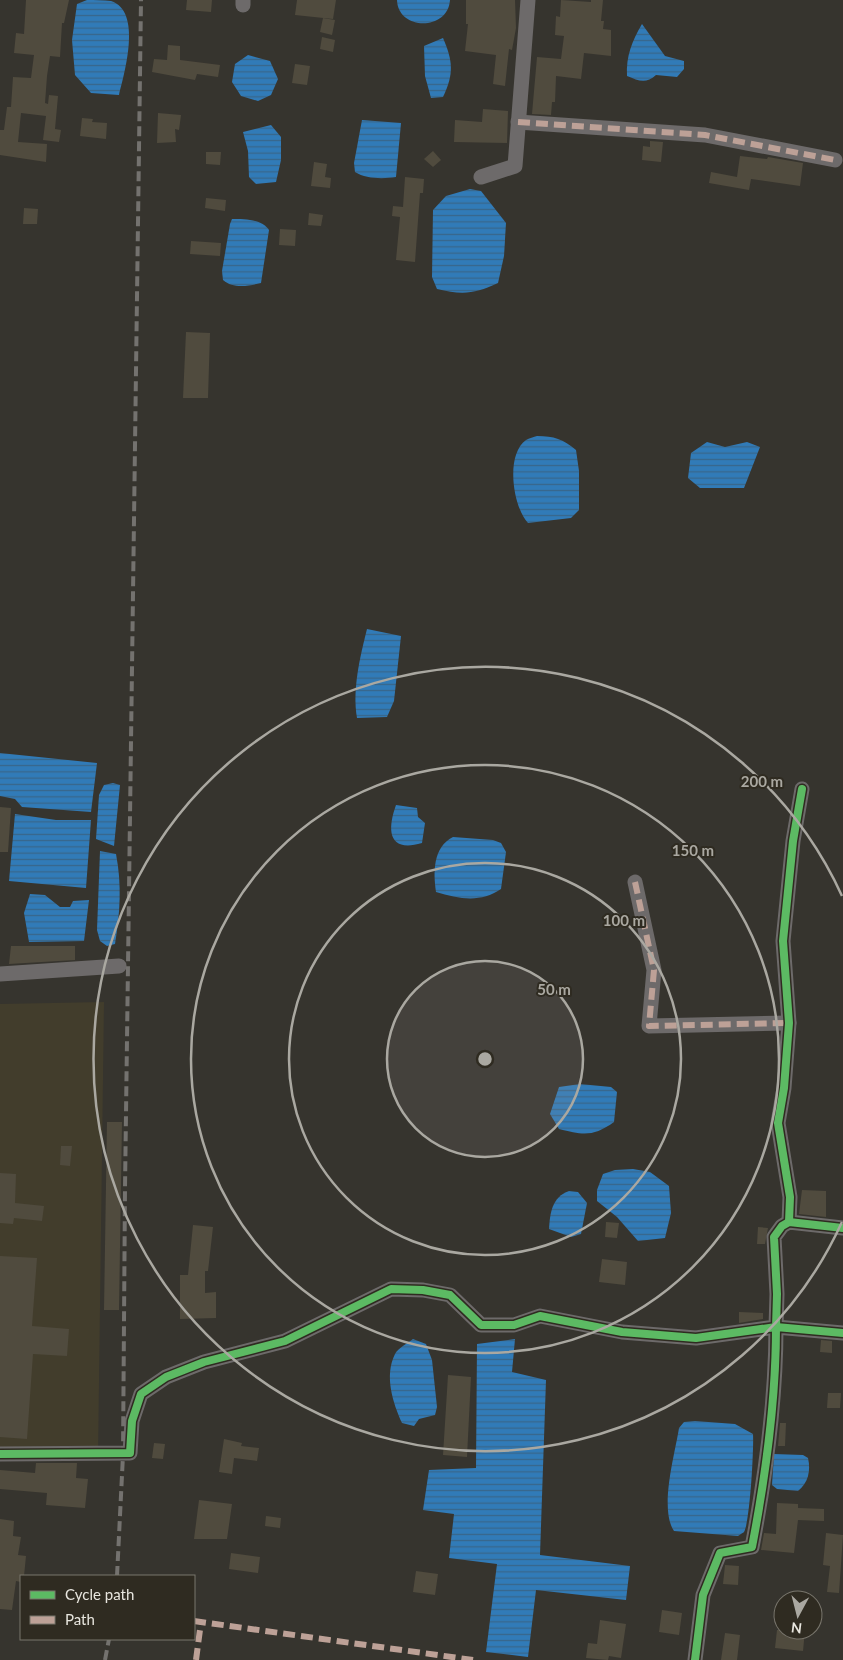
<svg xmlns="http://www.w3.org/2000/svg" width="843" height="1660" font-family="Lato,sans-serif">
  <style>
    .built { fill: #423d2c }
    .water { fill: url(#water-rules) }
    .building { fill: #504b3e }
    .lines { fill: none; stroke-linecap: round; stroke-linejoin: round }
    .minor { stroke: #6d6a6a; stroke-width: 15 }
    .rail { stroke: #74726f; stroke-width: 4; stroke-dasharray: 10 5; stroke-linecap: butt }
    .quiet { stroke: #bda197; stroke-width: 6; stroke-dasharray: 12 6; stroke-linecap: butt }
    .cycleway-casing { stroke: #2f2b21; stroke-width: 11 }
    .cycleway { stroke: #5cba63; stroke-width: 8 }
    .ring { fill: none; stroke: #aaa8a1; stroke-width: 2.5 }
    .centre { fill: #aaa8a1; stroke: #2f2b21; stroke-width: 2.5 }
    .ring-label { font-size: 15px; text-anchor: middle; font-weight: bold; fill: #aaa8a1; stroke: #2f2b21; stroke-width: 4; stroke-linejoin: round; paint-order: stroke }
  </style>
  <defs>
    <pattern id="water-rules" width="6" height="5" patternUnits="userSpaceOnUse" patternTransform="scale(1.25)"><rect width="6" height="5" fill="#317bb8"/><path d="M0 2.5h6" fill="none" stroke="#396589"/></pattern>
  </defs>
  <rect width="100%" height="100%" fill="#36342e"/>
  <path class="built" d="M104 1002 98 1458 0 1456V1004Z"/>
  <g class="water">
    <path d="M87 0C94 0 104 0 111 1 142 11 125 71 119 95L91 93 75 75 72 40 77 4Z"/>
    <path d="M397 0H450C448 31 398 31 397 0Z"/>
    <path d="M642 24 665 56 684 61V69L677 77 656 75C646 84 639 81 627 76 626 56 632 41 642 24Z"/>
    <path d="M443 38C453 61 454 74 443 97L431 98 425 76 424 46Z"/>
    <path d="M248 55 270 61 278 79 271 95 258 101 241 96 232 82 235 64Z"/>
    <path d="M362 120 401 123 396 177C383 179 366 179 355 172L354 163Z"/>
    <path d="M271 125 281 137V160L276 182 256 184 249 177 248 151 243 132Z"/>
    <path d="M470 189 481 191 506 223 504 256 498 283C475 294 462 295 437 289L432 277 433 210 446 196Z"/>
    <path d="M232 219C244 219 262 219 269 230L261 283C249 286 233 289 223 280L222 271 230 224Z"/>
    <path d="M537 436C554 436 563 439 576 450L579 471V510L571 518 528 523C513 507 505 455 526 440 529 438 534 437 537 436Z"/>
    <path d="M707 442 725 447 747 442 760 447 744 488H700L688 478 691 453Z"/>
    <path d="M367 629 401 636 394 701 387 717 357 718C352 690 360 657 367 629Z"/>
    <path d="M0 753 97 763 91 812 22 807 15 799 0 796Z"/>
    <path d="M113 783 120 785 114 846 96 839 99 795 104 785Z"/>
    <path d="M396 805 417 808 418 817 425 823 422 843C388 853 387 830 396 805Z"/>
    <path d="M15 814 56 820H91L86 888 9 881Z"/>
    <path d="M453 837 493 840 501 843 506 852 501 889C481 903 459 899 436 892 433 872 433 847 453 837Z"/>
    <path d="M100 851 116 854C122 885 120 913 115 944L107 946 100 941 97 930Z"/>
    <path d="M30 894 45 895 60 907H70L73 901 89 900 84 941 29 942 24 913Z"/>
    <path d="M580 1084 611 1087 617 1092 614 1122C593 1137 583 1135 559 1129L550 1114 559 1087Z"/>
    <path d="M633 1169 650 1172 669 1186 671 1213 665 1238 638 1241 617 1217 597 1201V1190L603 1174 615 1170Z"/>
    <path d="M569 1191 578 1192 587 1203 581 1234 571 1237 549 1229C550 1213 552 1197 569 1191Z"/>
    <path d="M413 1339 426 1344 432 1360 437 1407 435 1415 419 1419 414 1426 402 1423C393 1403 384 1376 395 1354 398 1348 408 1343 413 1339Z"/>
    <path d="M515 1339 512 1372 546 1380 540 1555 630 1566 626 1600 536 1590 528 1657 486 1652 497 1564 449 1558 454 1514 423 1510 429 1470 476 1468 477 1344Z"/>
    <path d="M695 1421 735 1424 753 1434C754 1448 750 1522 744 1532 744 1532 738 1536 738 1536L674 1531C659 1509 675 1454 679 1428L684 1422Z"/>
    <path d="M774 1454 803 1455 808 1458C811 1471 808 1483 798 1491L777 1489 772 1485Z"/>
  </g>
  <g class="building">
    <path d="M26 0H69L64 23H62L60 57 50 56 47 76 45 103 48 104 49 95 58 96 55 129 61 130 59 142 43 140 46 116 21 113 18 142 47 144 46 162 0 155V130H4L7 107H11L13 77 31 78 34 55 14 53 16 33 24 34Z"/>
    <path d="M187 0H212L211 12 186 10Z"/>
    <path d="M297 0H336L333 19 295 15Z"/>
    <path d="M466 0H515L516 28 512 50 509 49 505 86 493 84 496 55 465 51 468 24H466Z"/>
    <path d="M561 0 591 2V0H603L601 21H604L603 29 611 30V56L584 53 581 79 556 76 555 102H552L551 115 532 114 537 57 561 59 564 36 555 35 556 16 560 17Z"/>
    <path d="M323 18 335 20 332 35 320 32Z"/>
    <path d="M322 37 335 40 333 52 320 49Z"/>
    <path d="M168 45 180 46V60L220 65 218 77 197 74 195 80 152 72 154 59 167 60Z"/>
    <path d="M295 64 310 66 307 85 292 83Z"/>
    <path d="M483 109 508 111 507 143 454 142 455 120 482 122Z"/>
    <path d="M158 113 181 115 179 130 175 129 176 142 157 143Z"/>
    <path d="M82 118 93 119 92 122 107 123 106 139 80 136Z"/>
    <path d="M650 141 663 142 661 162 642 160 643 146 650 147Z"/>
    <path d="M433 151 441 160 433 167 424 159Z"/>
    <path d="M206 152H221L220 165 206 164Z"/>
    <path d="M740 156 767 159 768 157 803 163 800 186 751 179 749 190 709 183 711 172 737 177Z"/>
    <path d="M314 162 327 164 325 177 331 178 330 188 311 186Z"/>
    <path d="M405 177 424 179 423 193H420L415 262 396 260 400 217 392 216 393 206 403 207Z"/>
    <path d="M206 198 226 200 225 211 205 208Z"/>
    <path d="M24 208 38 209 37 224H23Z"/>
    <path d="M309 213 323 215 321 226 308 225Z"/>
    <path d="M280 229 296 230 295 246 279 245Z"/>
    <path d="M191 241 221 243 220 256 190 254Z"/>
    <path d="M186 332 210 333 208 398H183Z"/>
    <path d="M0 807 11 808 8 852H0Z"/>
    <path d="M11 946H75V960L9 964Z"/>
    <path d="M107 1122H122L119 1310H104Z"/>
    <path d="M61 1146H72L70 1166 60 1165Z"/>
    <path d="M0 1173 16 1174 15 1203 44 1206 42 1221 14 1218 13 1224 0 1223Z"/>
    <path d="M802 1190 826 1191V1217L799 1214Z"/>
    <path d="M606 1222 619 1223 617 1238 605 1237Z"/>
    <path d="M193 1225 213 1227 208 1271H205V1293L216 1292V1318L180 1319V1275H188Z"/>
    <path d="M758 1227 768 1228 765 1244H757Z"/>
    <path d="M0 1256 37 1258 32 1326 69 1329 67 1356 33 1354 27 1439 0 1437Z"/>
    <path d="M602 1259 627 1262 625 1285 599 1282Z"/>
    <path d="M739 1312 763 1313V1319L739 1323Z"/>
    <path d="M821 1340 832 1341V1353L820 1352Z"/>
    <path d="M448 1375 471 1377 467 1457 443 1455Z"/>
    <path d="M828 1393H841L840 1408H827Z"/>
    <path d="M780 1423H786L785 1446H778Z"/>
    <path d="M224 1439 242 1443 241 1446 259 1448 257 1461 234 1458 232 1474 219 1472Z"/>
    <path d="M154 1443 165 1444 163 1459 152 1458Z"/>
    <path d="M36 1463H77L76 1478 88 1479 85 1508 46 1505 47 1493 0 1489V1470L35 1473Z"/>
    <path d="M199 1500 232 1504 227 1539H194Z"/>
    <path d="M777 1503 798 1504V1508L824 1509V1521L798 1520 794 1553 761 1550 764 1533 776 1534Z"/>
    <path d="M266 1516 281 1518 280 1528 265 1526Z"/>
    <path d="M0 1519 14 1521 13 1536 21 1537 18 1555 26 1556 24 1576H21V1582L16 1581 12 1610 0 1609Z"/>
    <path d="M826 1533 843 1535 839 1593 827 1592 830 1566 823 1565Z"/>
    <path d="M231 1553 260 1557 258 1573 229 1569Z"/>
    <path d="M725 1565 739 1566 738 1585 723 1584Z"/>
    <path d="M416 1571 438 1574 435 1595 413 1592Z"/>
    <path d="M662 1610 682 1613 679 1635 659 1632Z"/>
    <path d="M600 1620 626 1624 621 1658 609 1656 608 1660 586 1658 588 1643 597 1644Z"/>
    <path d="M777 1630H805L803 1651 775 1648Z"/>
    <path d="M725 1633 740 1635 737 1660H721Z"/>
  </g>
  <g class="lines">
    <g class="minor">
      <path d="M243 0V5"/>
      <path d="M518 122 705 135 835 160"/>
      <path d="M481 177 515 166 528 0"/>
      <path d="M635 882 654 970 649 1026 789 1023"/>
      <path d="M0 974 119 966"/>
      <path d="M789 1222 790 1197 778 1123 784 1088 789 1023 783 941 793 841 802 789"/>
      <path d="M0 1454 130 1453 132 1421 141 1394 166 1377 204 1362 285 1341 391 1289 423 1290 450 1295 481 1325H514L540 1316 622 1332 696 1338 776 1327 777 1294 774 1237 782 1226 789 1222 843 1228"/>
      <path d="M695 1660 703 1595 720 1553 752 1547C766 1474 776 1401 776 1327L843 1333"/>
    </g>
    <g class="rail">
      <path d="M117 1576 123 1455 125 1188 141 0"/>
      <path d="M105 1660 109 1639"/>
    </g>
    <g class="quiet">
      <path d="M518 122 705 135 835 160"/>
      <path d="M635 882 654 970 649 1026 789 1023"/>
      <path d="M194 1621 473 1660"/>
      <path d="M196 1660 201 1622"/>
    </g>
    <g class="cycleway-casing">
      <g id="cycleway">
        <path d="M789 1222 790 1197 778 1123 784 1088 789 1023 783 941 793 841 802 789"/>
        <path d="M0 1454 130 1453 132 1421 141 1394 166 1377 204 1362 285 1341 391 1289 423 1290 450 1295 481 1325H514L540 1316 622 1332 696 1338 776 1327 777 1294 774 1237 782 1226 789 1222 843 1228"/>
        <path d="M695 1660 703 1595 720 1553 752 1547C766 1474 776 1401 776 1327L843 1333"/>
      </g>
    </g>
    <use href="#cycleway" class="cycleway"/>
  </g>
  <circle cx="485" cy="1059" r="98" fill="#aaa8a1" fill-opacity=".12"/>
  <g class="ring">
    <circle cx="485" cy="1059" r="98"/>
    <circle cx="485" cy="1059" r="196"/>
    <circle cx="485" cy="1059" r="294"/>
    <path d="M842 1222A392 392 0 1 1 842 896"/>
  </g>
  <circle cx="485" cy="1059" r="8" class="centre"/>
  <g class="ring-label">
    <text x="762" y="787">200 m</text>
    <text x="693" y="856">150 m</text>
    <text x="624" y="926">100 m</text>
    <text x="554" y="995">50 m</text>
  </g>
  <rect x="20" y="1575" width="175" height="65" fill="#2f2b21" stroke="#79766d"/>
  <rect x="30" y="1591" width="25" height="8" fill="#5cba63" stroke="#79766d"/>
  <text x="65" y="1600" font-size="15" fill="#e8e6df">Cycle path</text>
  <rect x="30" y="1616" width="25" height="8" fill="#bda197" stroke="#79766d"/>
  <text x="65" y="1625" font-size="15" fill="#e8e6df">Path</text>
  <g transform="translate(798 1615) rotate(187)"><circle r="24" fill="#2f2b21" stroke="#79766d"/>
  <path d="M0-4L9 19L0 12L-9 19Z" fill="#aaa8a1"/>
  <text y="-8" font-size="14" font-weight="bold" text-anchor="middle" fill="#e8e6df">N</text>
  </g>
</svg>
